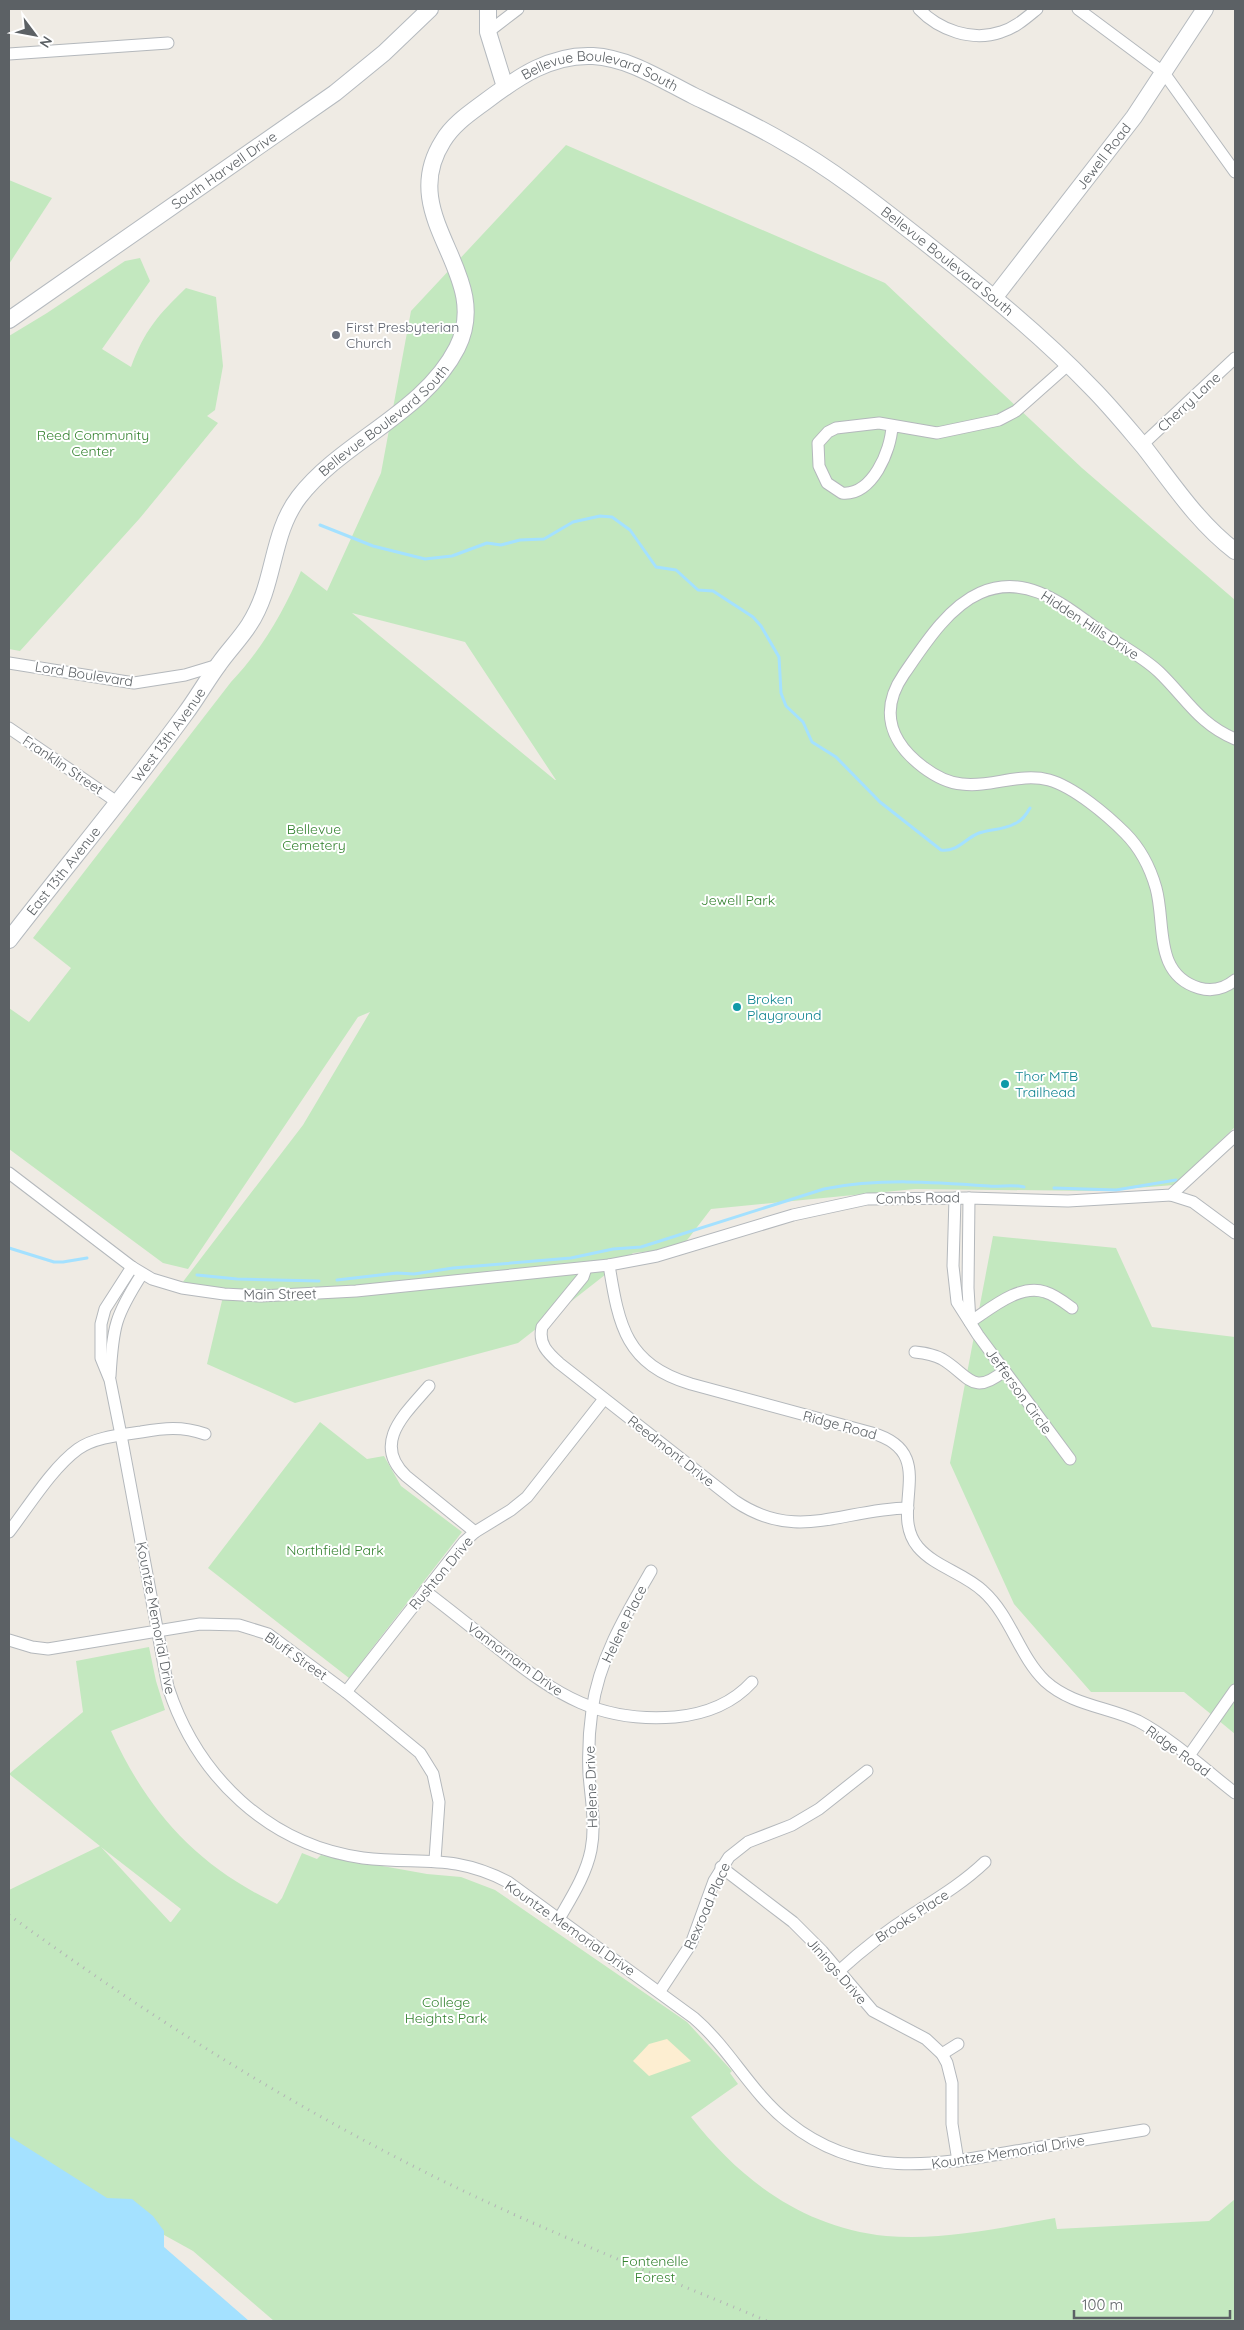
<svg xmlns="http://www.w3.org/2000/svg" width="1244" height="2330" font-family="Quicksand,sans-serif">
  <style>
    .green { fill: #c3e8bf; fill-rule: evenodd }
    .sand { fill: #fdeed1 }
    .water { fill: #a4e1ff }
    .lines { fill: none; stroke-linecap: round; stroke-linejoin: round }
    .stream { stroke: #a4e1ff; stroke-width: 3 }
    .street-casing { stroke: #b4b8bc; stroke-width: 13 }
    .secondary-casing { stroke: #b5babf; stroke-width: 18 }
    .street { stroke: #fff; stroke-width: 11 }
    .secondary { stroke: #fff; stroke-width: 16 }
    .rail { stroke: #b3b4b5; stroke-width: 3; stroke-dasharray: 1 6; stroke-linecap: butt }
    .worship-dot { fill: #6b7280; stroke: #fff; stroke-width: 2 }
    .culture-dot { fill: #0f9aa8; stroke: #fff; stroke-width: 2 }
    .labels { text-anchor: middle; stroke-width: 4; stroke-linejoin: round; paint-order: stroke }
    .street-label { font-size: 14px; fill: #5c6165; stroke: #fff }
    .worship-label { font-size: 14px; fill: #5b616d; stroke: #fff; text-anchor: start }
    .park-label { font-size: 14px; fill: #33822f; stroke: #fff }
    .culture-label { font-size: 14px; fill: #0d838f; stroke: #fff; text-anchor: start }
  </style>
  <rect width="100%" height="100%" fill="#efebe4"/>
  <g class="green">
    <path d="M566 145 885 283 1082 468 1235 600V1127L1174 1185 1098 1191 915 1189 711 1209 681 1248 633 1253 518 1343 295 1403 207 1364 225 1288 182 1283 303 1125 370 1012 358 1017 188 1269 163 1263 9 1149V1008L29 1022 71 968 33 938 231 682C261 651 284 611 301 571L327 591 381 473 411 311ZM352 613 465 642 556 780H555Z"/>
    <path d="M9 180 52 198 9 264Z"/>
    <path d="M140 258 150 281 102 349 131 367C144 331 158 315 186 288L216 297 223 366 215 410 207 416 218 423 140 518 20 651 9 649V336L47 313 125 261Z"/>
    <path d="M993 1236 1116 1248 1152 1327 1235 1337V1734L1184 1692H1091L1014 1604 950 1463Z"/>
    <path d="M320 1422 367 1459 384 1456 401 1486 462 1532 349 1678 208 1568Z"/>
    <path d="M149 1647 156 1681 165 1710 111 1731C148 1812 196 1865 277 1904L282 1898 302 1853 317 1859 321 1855 427 1874 461 1877 495 1890 687 2022 732 2071 730 2073 738 2084 691 2117C741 2181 803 2227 886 2236 942 2241 1000 2228 1055 2218L1057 2229 1209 2221 1235 2199V2321H274L193 2251 9 2149V1890L100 1846 9 1774 83 1712 76 1661ZM101 1847 181 1909 171 1922H170Z"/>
  </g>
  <path class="sand" d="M667 2039 691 2061 649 2076 633 2061 649 2044Z"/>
  <path class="water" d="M9 2136 107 2198 132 2199 153 2216 164 2231V2247L249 2321H9Z"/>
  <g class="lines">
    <g class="stream">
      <path d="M320 525 373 546 425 559 452 556 487 543 501 545 520 540 544 539 573 522 600 516 612 517 630 530 656 567 676 570 698 590 713 591 753 617 761 626 779 657 781 693 786 706 803 722 812 742 836 757 880 802 941 850C958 852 964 839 979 833 991 829 1003 830 1014 824 1022 821 1026 815 1030 808"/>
      <path d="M1054 1188 1116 1190 1176 1180"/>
      <path d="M9 1248 54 1262H63L87 1258"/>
      <path d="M197 1275 237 1279 319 1281"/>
      <path d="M337 1280 397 1273 414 1274 453 1268 571 1258 613 1249 641 1247 824 1189C878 1178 934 1182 989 1186 1000 1187 1013 1184 1024 1187"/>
    </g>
    <g class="street-casing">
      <g id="street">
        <path d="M919 9C939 30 972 42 1001 32 1015 28 1026 18 1037 9"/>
        <path d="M1078 9 1164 73 1235 172"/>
        <path d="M488 32 518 9"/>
        <path d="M9 54 168 43"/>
        <path d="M892 426C891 451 872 496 842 493L827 483 819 466 818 443 828 432 836 428 879 423 937 433 999 420 1016 411 1069 364"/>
        <path d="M1142 445 1235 358"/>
        <path d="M9 663 134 683 185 675 218 665"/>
        <path d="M9 728 117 802"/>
        <path d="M1235 739C1199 724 1186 698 1159 672 1143 657 1125 648 1107 636 1069 610 1030 571 980 593 948 607 924 645 904 674 879 710 890 742 923 767 935 776 947 783 962 784 991 788 1020 772 1049 780 1074 787 1107 815 1125 833 1140 848 1150 867 1156 888 1166 924 1153 974 1199 988 1213 992 1224 989 1235 980"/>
        <path d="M9 1173 132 1267 152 1279 182 1288 224 1294 261 1296 356 1291 609 1265 657 1256 793 1215 867 1199 969 1198 1068 1201 1171 1195 1235 1136"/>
        <path d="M1171 1195 1193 1202 1235 1233"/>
        <path d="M955 1198 953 1266 957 1302 978 1335 1070 1459"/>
        <path d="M969 1198 968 1288 970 1322"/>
        <path d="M609 1265C619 1327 626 1364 691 1384L872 1433C941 1453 887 1510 918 1547 935 1567 964 1573 983 1591 1011 1616 1019 1656 1045 1681 1071 1705 1108 1707 1138 1721 1169 1737 1207 1771 1235 1793"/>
        <path d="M132 1267 105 1309 101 1324V1358L110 1380 121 1435 168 1687C197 1776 268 1845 363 1858 420 1865 452 1853 508 1882L694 2018C730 2049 751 2093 788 2122 859 2179 933 2166 1016 2151 1059 2144 1101 2137 1144 2130"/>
        <path d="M586 1268 583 1277 542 1327C538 1344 548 1353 559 1363L735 1501C797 1543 842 1509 908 1508"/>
        <path d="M970 1322C990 1309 1020 1283 1045 1292 1055 1295 1064 1302 1072 1308"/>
        <path d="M915 1352C924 1353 933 1354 942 1359 969 1375 972 1397 1004 1371"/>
        <path d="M110 1376C113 1326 115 1316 142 1274"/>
        <path d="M429 1386C406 1413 371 1443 406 1476L475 1532"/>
        <path d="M9 1532C29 1506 52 1468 78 1449 95 1437 121 1435 141 1432 164 1428 182 1426 205 1434"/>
        <path d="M425 1591C450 1610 475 1630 500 1650 557 1695 599 1723 675 1717 706 1714 732 1704 752 1682"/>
        <path d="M9 1640 32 1647 48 1649 200 1624 239 1625 268 1634 346 1692 420 1753 433 1774 439 1802 435 1860"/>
        <path d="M346 1692 464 1542 475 1532 511 1510 527 1497 604 1399"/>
        <path d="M1188 1757 1235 1690"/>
        <path d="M721 1867 793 1922 822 1951 873 2011 926 2039 942 2054 947 2063 952 2083V2124L958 2161"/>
        <path d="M559 1919C571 1898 586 1875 591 1850 596 1824 591 1800 589 1774 588 1753 589 1731 592 1710 599 1659 626 1614 651 1571"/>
        <path d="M839 1971C862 1950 886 1931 913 1914 938 1898 963 1883 985 1862"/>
        <path d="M660 1991 691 1944 714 1881 729 1857 748 1842 792 1825 819 1809 867 1771"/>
        <path d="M942 2054 958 2044"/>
      </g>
    </g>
    <g class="secondary-casing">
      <g id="secondary">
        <path d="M488 9V32L505 87"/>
        <path id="s1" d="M994 298 1134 117 1205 9"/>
        <path id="s2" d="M9 320 335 93 384 53 430 9"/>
        <path id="s3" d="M9 940C67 865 129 791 185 714 197 698 207 680 219 664 228 651 240 639 249 625 276 584 270 535 299 497 342 441 424 413 457 348 495 273 394 218 443 141 453 124 470 113 486 101 518 77 551 54 593 56 629 58 662 80 694 96 723 110 753 124 782 141 834 170 880 207 927 244 984 289 1041 335 1091 387 1110 406 1127 427 1144 447 1172 483 1198 523 1235 551"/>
      </g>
    </g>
    <use href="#street" class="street"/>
    <use href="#secondary" class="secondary"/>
    <path class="rail" d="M9 1915C140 2010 276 2097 421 2170 533 2227 651 2272 767 2321"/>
  </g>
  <circle class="worship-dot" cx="336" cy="335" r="5"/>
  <g class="culture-dot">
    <circle cx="737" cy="1007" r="5"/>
    <circle cx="1005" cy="1084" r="5"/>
  </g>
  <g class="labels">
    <g class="street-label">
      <text dy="5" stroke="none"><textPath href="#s3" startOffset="1156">Bellevue Boulevard South</textPath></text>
      <text dy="5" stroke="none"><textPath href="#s1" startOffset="179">Jewell Road</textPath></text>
      <text dy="5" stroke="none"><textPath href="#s2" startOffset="262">South Harvell Drive</textPath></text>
      <text dy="5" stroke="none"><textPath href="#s3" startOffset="1561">Bellevue Boulevard South</textPath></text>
      <text transform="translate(1189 402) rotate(-43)" y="5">Cherry Lane</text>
      <text dy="5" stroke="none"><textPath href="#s3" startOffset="649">Bellevue Boulevard South</textPath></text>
      <text transform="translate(1090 625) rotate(33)" y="5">Hidden Hills Drive</text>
      <text transform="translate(84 674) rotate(9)" y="5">Lord Boulevard</text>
      <text dy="5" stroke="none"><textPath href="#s3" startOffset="260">West 13th Avenue</textPath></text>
      <text transform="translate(63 765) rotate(34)" y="5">Franklin Street</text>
      <text dy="5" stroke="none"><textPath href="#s3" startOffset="88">East 13th Avenue</textPath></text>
      <text transform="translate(918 1198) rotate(-1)" y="5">Combs Road</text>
      <text transform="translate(280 1294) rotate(-1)" y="5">Main Street</text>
      <text transform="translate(1019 1391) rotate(54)" y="5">Jefferson Circle</text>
      <text transform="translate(840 1425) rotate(15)" y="5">Ridge Road</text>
      <text transform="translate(671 1451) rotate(38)" y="5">Reedmont Drive</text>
      <text transform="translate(441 1573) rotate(-50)" y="5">Rushton Drive</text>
      <text transform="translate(156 1618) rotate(79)" y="5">Kountze Memorial Drive</text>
      <text transform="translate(624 1624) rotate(-64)" y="5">Helene Place</text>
      <text transform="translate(296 1656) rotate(35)" y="5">Bluff Street</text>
      <text transform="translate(515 1659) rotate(36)" y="5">Vannornam Drive</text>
      <text transform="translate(1178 1751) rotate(36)" y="5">Ridge Road</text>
      <text transform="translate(591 1787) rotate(-92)" y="5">Helene Drive</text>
      <text transform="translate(707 1906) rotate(-66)" y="5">Rexroad Place</text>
      <text transform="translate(912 1916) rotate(-33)" y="5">Brooks Place</text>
      <text transform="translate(570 1928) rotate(35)" y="5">Kountze Memorial Drive</text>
      <text transform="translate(837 1971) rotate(49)" y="5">Jinings Drive</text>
      <text transform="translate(1008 2152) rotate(-9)" y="5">Kountze Memorial Drive</text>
    </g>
    <g class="worship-label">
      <text x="346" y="332">First Presbyterian<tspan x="346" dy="16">Church</tspan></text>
    </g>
    <g class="park-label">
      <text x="93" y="440">Reed Community<tspan x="93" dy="16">Center</tspan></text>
      <text x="314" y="834">Bellevue<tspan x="314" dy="16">Cemetery</tspan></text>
      <text x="738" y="905">Jewell Park</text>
      <text x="335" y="1555">Northfield Park</text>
      <text x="446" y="2007">College<tspan x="446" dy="16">Heights Park</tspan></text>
      <text x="655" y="2266">Fontenelle<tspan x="655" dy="16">Forest</tspan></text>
    </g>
    <g class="culture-label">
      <text x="747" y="1004">Broken<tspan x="747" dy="16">Playground</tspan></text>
      <text x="1015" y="1081">Thor MTB<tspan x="1015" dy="16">Trailhead</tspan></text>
    </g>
  </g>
  <rect width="1244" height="2330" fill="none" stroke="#5c6165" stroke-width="20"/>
  <g transform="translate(35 35) rotate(122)" stroke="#ffffff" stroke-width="4" paint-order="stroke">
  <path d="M0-4L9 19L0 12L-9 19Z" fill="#5c6165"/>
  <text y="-8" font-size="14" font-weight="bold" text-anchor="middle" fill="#5c6165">N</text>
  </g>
  <path d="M1074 2310v8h156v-8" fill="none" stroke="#5c6165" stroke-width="2.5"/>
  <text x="1082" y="2310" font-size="15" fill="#5c6165" stroke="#ffffff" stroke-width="4" paint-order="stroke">100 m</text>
</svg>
